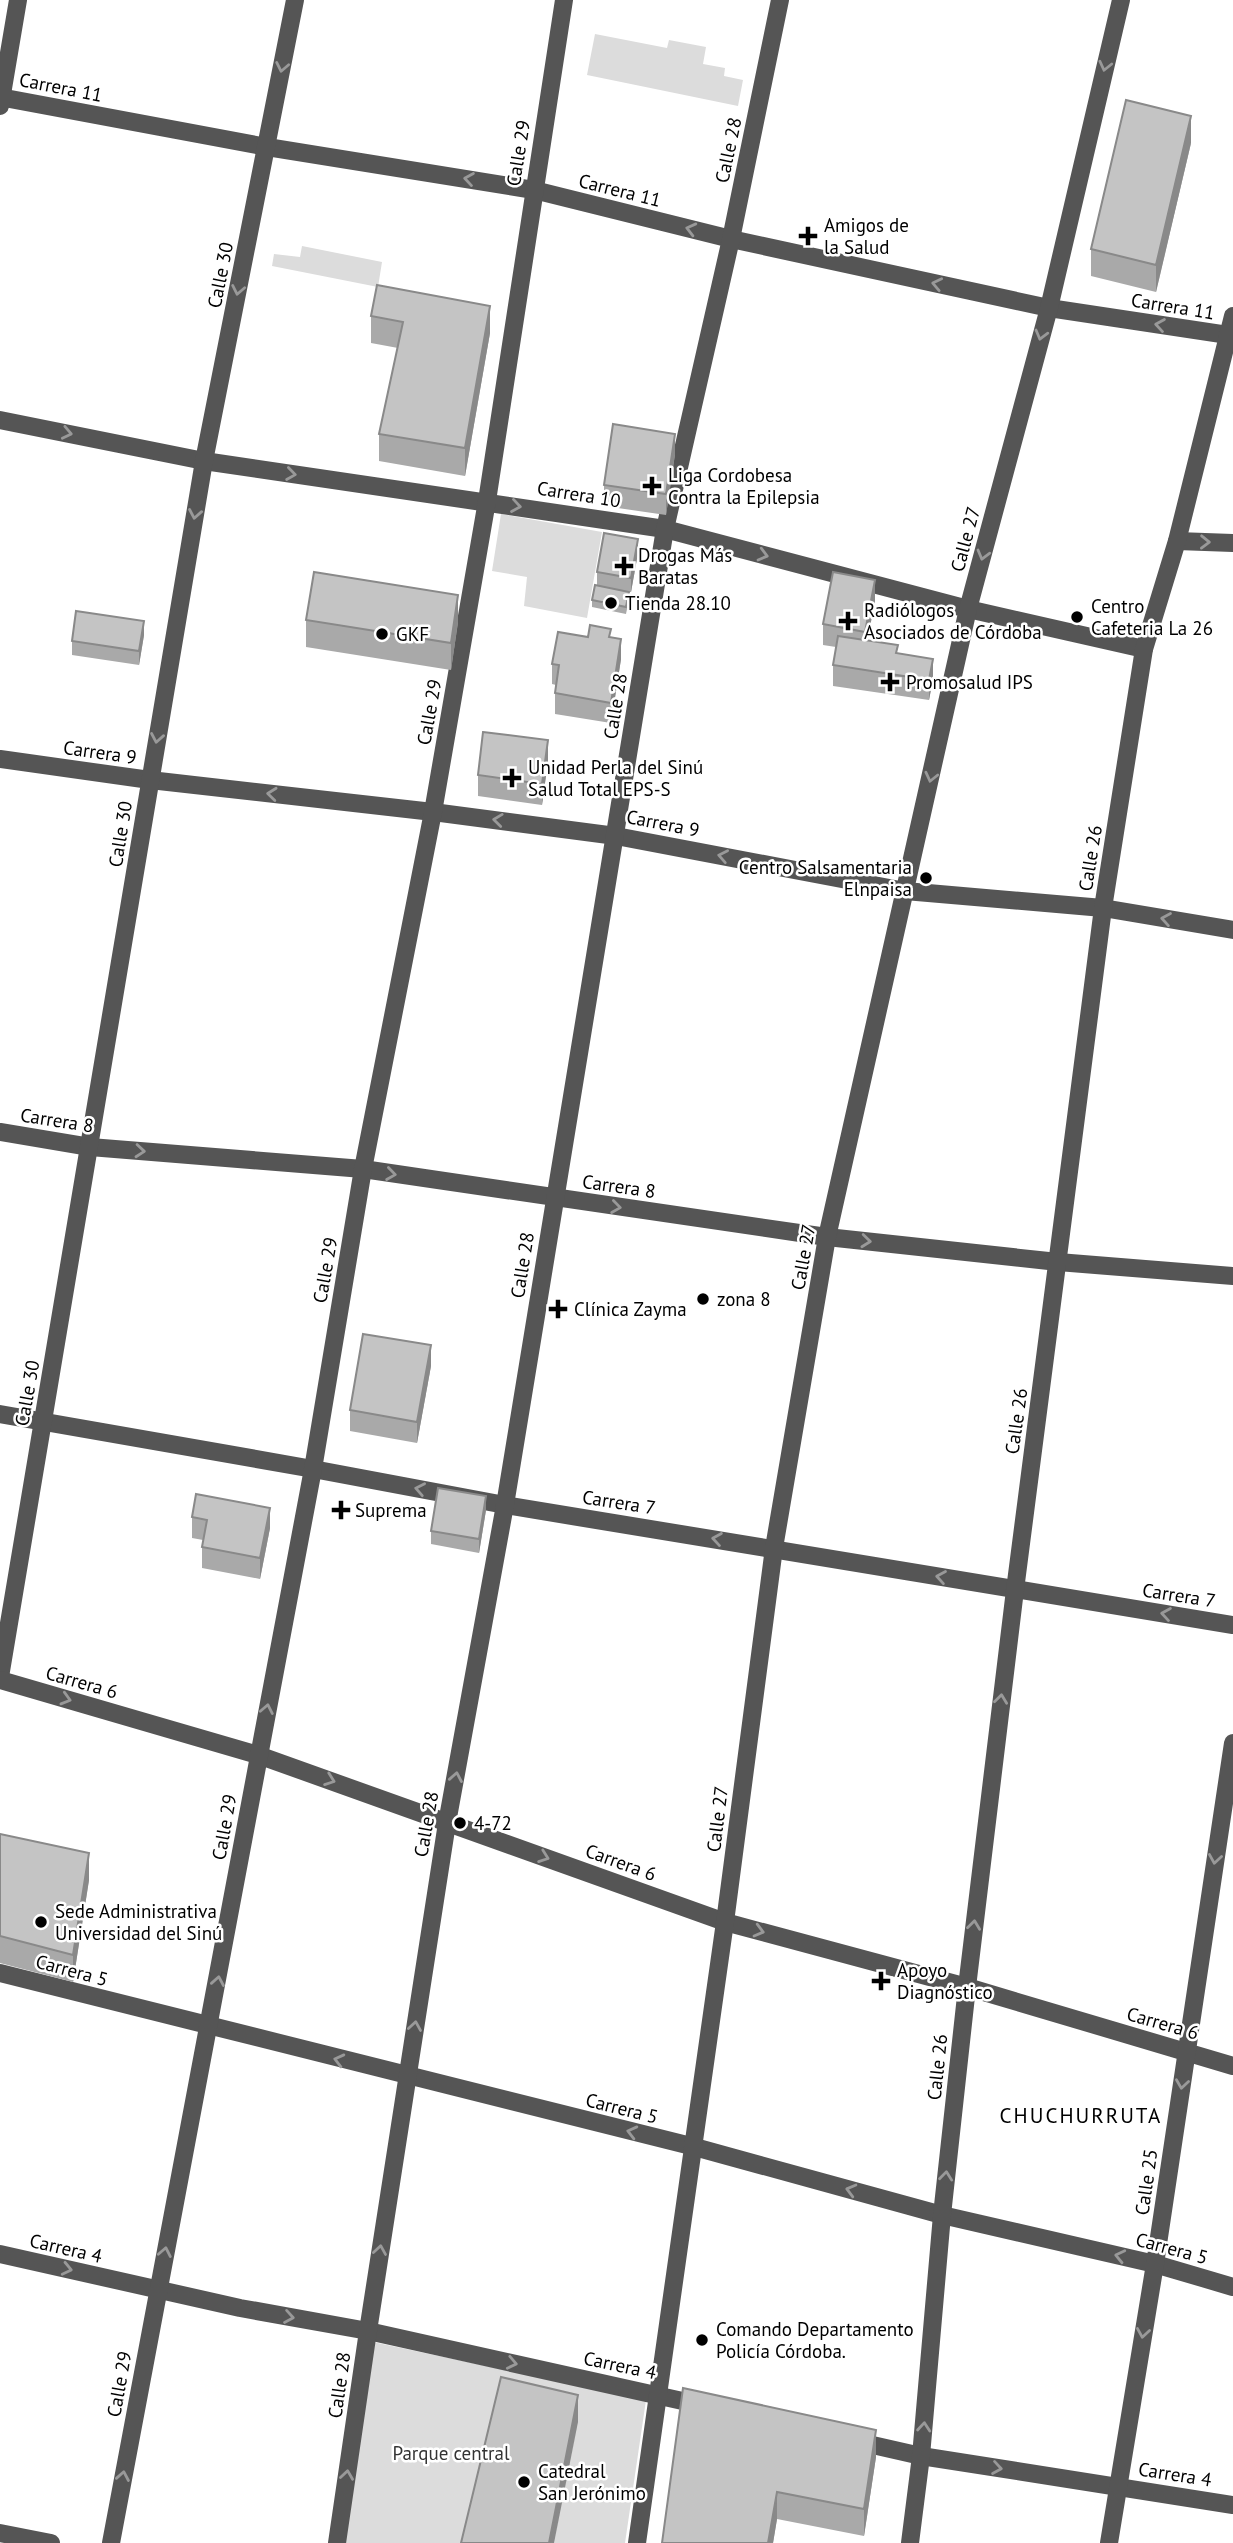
<svg xmlns="http://www.w3.org/2000/svg" width="1233" height="2543" font-family="'PT Sans',sans-serif">
  <style>
    .green { fill: #dcdcdc }
    .lines { fill: none; stroke-linecap: round; stroke-linejoin: round }
    .minor { stroke: #555; stroke-width: 18 }
    .wall { fill: #a9a9a9 }
    .shaded-wall { fill: #898989 }
    .building { fill: #c4c4c4; stroke: #898989; stroke-width: 2 }
    .oneway { stroke: #999 }
    .poi-dot { fill: #000; stroke: #fff; stroke-width: 2.5 }
    .labels { text-anchor: middle; stroke-width: 5; stroke-linejoin: round; paint-order: stroke }
    .street-label { font-size: 19px; fill: #000; stroke: #fff }
    .poi-label { font-size: 19px; fill: #000; stroke: #fff; text-anchor: start }
    .park-label { font-size: 19px; fill: #333; stroke: #fff }
    .neighbourhood-label { font-size: 21px; letter-spacing: 2px; fill: #000; stroke: #fff }
  </style>
  <rect width="100%" height="100%" fill="#fff"/>
  <g class="green">
    <path d="M595 34 667 48 669 40 706 47 703 64 725 68 724 76 743 80 738 106 587 75Z"/>
    <path d="M302 246 382 262 378 287 272 266 274 254 300 257Z"/>
    <path d="M501 514 602 532 587 618 524 606 527 577 492 571Z"/>
    <path d="M373 2342 646 2400 625 2543H342Z"/>
  </g>
  <g class="lines">
    <g class="minor">
      <path d="M0 97 267 147 534 190 731 239 1049 308 1228 335"/>
      <path d="M0 106 18 0"/>
      <path d="M0 420 204 461 665 529 968 609 1144 649"/>
      <path d="M1177 541 1233 543"/>
      <path d="M0 759 150 780 433 812 616 836 905 891 1103 908 1233 930"/>
      <path d="M0 1132 90 1147 363 1169 827 1237 1058 1262 1233 1276"/>
      <path d="M0 1414 313 1469 505 1505 1233 1625"/>
      <path d="M0 1677 204 461 295 0"/>
      <path d="M0 1680 258 1755 725 1922 967 1987 1233 2066"/>
      <path d="M0 1973 691 2146 942 2215 1155 2264 1233 2287"/>
      <path d="M0 2254 240 2308 368 2331 705 2406"/>
      <path d="M855 2441 921 2456 1233 2505"/>
      <path d="M0 2533 51 2543"/>
      <path d="M111 2543 313 1469 363 1169 433 812 487 501 564 0"/>
      <path d="M337 2543 368 2331 447 1823 505 1505 665 529 731 239 780 0"/>
      <path d="M637 2543 725 1922 774 1548 827 1237 968 609 1049 308 1121 0"/>
      <path d="M910 2543 921 2456 942 2215 967 1987 1015 1590 1103 908 1144 649 1177 541 1233 316"/>
      <path d="M1109 2543 1155 2264 1233 1743"/>
    </g>
  </g>
  <g class="wall">
    <path d="M1191 143 1156 292 1091 276V249Z"/>
    <path d="M371 316 490 333 465 476 379 461V434L398 348 371 343Z"/>
    <path d="M675 454 666 515 604 506V485Z"/>
    <path d="M638 553 631 592 597 586V572Z"/>
    <path d="M629 599 626 614 592 607V600Z"/>
    <path d="M875 601 867 640 898 654 933 679 929 700 833 686V665L836 647 823 645V624Z"/>
    <path d="M306 620 458 622 451 670 306 647Z"/>
    <path d="M144 635 139 665 72 655V641Z"/>
    <path d="M588 637H611L621 659 611 723 555 714V693L556 685 552 684V664Z"/>
    <path d="M548 761 542 805 478 796V775Z"/>
    <path d="M431 1366 417 1443 350 1431V1410Z"/>
    <path d="M486 1510 479 1553 431 1544V1531Z"/>
    <path d="M192 1517 270 1528 260 1579 202 1568V1547L203 1540 192 1538Z"/>
    <path d="M0 1834 89 1880 73 1982 0 1963Z"/>
    <path d="M683 2388 876 2457 864 2536 777 2519 773 2543H662Z"/>
  </g>
  <g class="shaded-wall">
    <path d="M1191 116V143L1156 292V265Z"/>
    <path d="M490 306V333L465 476V448Z"/>
    <path d="M675 434V454L666 515V494Z"/>
    <path d="M638 539V553L631 592V578Z"/>
    <path d="M875 580V601L865 653V632Z"/>
    <path d="M458 595V622L451 670V643Z"/>
    <path d="M144 621V635L139 665V651Z"/>
    <path d="M621 639V659L611 723V703Z"/>
    <path d="M933 659V679L929 700V680Z"/>
    <path d="M548 740V761L542 805V784Z"/>
    <path d="M431 1345V1366L417 1443V1422Z"/>
    <path d="M486 1496V1510L479 1553V1539Z"/>
    <path d="M270 1508V1528L260 1579V1558Z"/>
    <path d="M89 1853V1880L73 1982V1955Z"/>
    <path d="M578 2395V2422L554 2543H549Z"/>
    <path d="M876 2430V2457L864 2536V2509Z"/>
    <path d="M777 2492V2519L773 2543H768Z"/>
  </g>
  <g class="building">
    <path d="M1126 100 1191 116 1156 265 1091 249Z"/>
    <path d="M377 285 490 306 465 448 379 434 403 322 371 316Z"/>
    <path d="M613 424 675 434 666 494 604 485Z"/>
    <path d="M604 533 638 539 631 578 597 572Z"/>
    <path d="M314 572 458 595 451 643 306 620Z"/>
    <path d="M833 572 875 580 865 632 823 624Z"/>
    <path d="M595 585 629 592 626 607 592 600Z"/>
    <path d="M76 611 144 621 139 651 72 641Z"/>
    <path d="M590 625 611 629 609 637 621 639 611 703 555 693 559 665 552 664 558 632 588 637Z"/>
    <path d="M838 636 898 645 896 653 933 659 929 680 833 665Z"/>
    <path d="M483 732 548 740 542 784 478 775Z"/>
    <path d="M363 1334 431 1345 417 1422 350 1410Z"/>
    <path d="M438 1488 486 1496 479 1539 431 1531Z"/>
    <path d="M196 1494 270 1508 260 1558 202 1547 207 1520 192 1517Z"/>
    <path d="M0 1834 89 1853 73 1955 0 1936Z"/>
    <path d="M501 2377 578 2395 549 2543H461Z"/>
    <path d="M683 2388 876 2430 864 2509 777 2492 768 2543H662Z"/>
  </g>
  <defs><path id="oneway-chevron" d="M-2-3.5L2.5 0L-2 3.5" fill="none" stroke-width="1.6" stroke-linecap="round" stroke-linejoin="round" transform="scale(1.75)"/></defs>
  <g class="oneway">
    <use href="#oneway-chevron" transform="translate(1105 66) rotate(103)"/>
    <use href="#oneway-chevron" transform="translate(282 67) rotate(101)"/>
    <use href="#oneway-chevron" transform="translate(469 179) rotate(-171)"/>
    <use href="#oneway-chevron" transform="translate(691 229) rotate(-166)"/>
    <use href="#oneway-chevron" transform="translate(937 284) rotate(-168)"/>
    <use href="#oneway-chevron" transform="translate(238 290) rotate(101)"/>
    <use href="#oneway-chevron" transform="translate(1160 325) rotate(-171)"/>
    <use href="#oneway-chevron" transform="translate(1041 335) rotate(105)"/>
    <use href="#oneway-chevron" transform="translate(67 433) rotate(12)"/>
    <use href="#oneway-chevron" transform="translate(291 474) rotate(8)"/>
    <use href="#oneway-chevron" transform="translate(516 506) rotate(9)"/>
    <use href="#oneway-chevron" transform="translate(195 514) rotate(100)"/>
    <use href="#oneway-chevron" transform="translate(1205 542) rotate(1)"/>
    <use href="#oneway-chevron" transform="translate(763 555) rotate(15)"/>
    <use href="#oneway-chevron" transform="translate(983 555) rotate(105)"/>
    <use href="#oneway-chevron" transform="translate(157 738) rotate(100)"/>
    <use href="#oneway-chevron" transform="translate(931 777) rotate(103)"/>
    <use href="#oneway-chevron" transform="translate(272 794) rotate(-174)"/>
    <use href="#oneway-chevron" transform="translate(498 820) rotate(-173)"/>
    <use href="#oneway-chevron" transform="translate(723 856) rotate(-169)"/>
    <use href="#oneway-chevron" transform="translate(1166 919) rotate(-170)"/>
    <use href="#oneway-chevron" transform="translate(140 1151) rotate(5)"/>
    <use href="#oneway-chevron" transform="translate(391 1174) rotate(8)"/>
    <use href="#oneway-chevron" transform="translate(616 1207) rotate(8)"/>
    <use href="#oneway-chevron" transform="translate(866 1241) rotate(6)"/>
    <use href="#oneway-chevron" transform="translate(420 1489) rotate(-169)"/>
    <use href="#oneway-chevron" transform="translate(717 1539) rotate(-171)"/>
    <use href="#oneway-chevron" transform="translate(941 1577) rotate(-170)"/>
    <use href="#oneway-chevron" transform="translate(1166 1614) rotate(-171)"/>
    <use href="#oneway-chevron" transform="translate(66 1699) rotate(16)"/>
    <use href="#oneway-chevron" transform="translate(1001 1699) rotate(-83)"/>
    <use href="#oneway-chevron" transform="translate(267 1709) rotate(-79)"/>
    <use href="#oneway-chevron" transform="translate(456 1777) rotate(-80)"/>
    <use href="#oneway-chevron" transform="translate(330 1780) rotate(20)"/>
    <use href="#oneway-chevron" transform="translate(544 1857) rotate(20)"/>
    <use href="#oneway-chevron" transform="translate(1215 1859) rotate(99)"/>
    <use href="#oneway-chevron" transform="translate(974 1925) rotate(-83)"/>
    <use href="#oneway-chevron" transform="translate(759 1931) rotate(15)"/>
    <use href="#oneway-chevron" transform="translate(218 1981) rotate(-80)"/>
    <use href="#oneway-chevron" transform="translate(415 2026) rotate(-81)"/>
    <use href="#oneway-chevron" transform="translate(339 2060) rotate(-166)"/>
    <use href="#oneway-chevron" transform="translate(1182 2084) rotate(98)"/>
    <use href="#oneway-chevron" transform="translate(632 2132) rotate(-166)"/>
    <use href="#oneway-chevron" transform="translate(946 2176) rotate(-84)"/>
    <use href="#oneway-chevron" transform="translate(851 2190) rotate(-165)"/>
    <use href="#oneway-chevron" transform="translate(380 2250) rotate(-81)"/>
    <use href="#oneway-chevron" transform="translate(165 2252) rotate(-79)"/>
    <use href="#oneway-chevron" transform="translate(1120 2256) rotate(-167)"/>
    <use href="#oneway-chevron" transform="translate(67 2269) rotate(13)"/>
    <use href="#oneway-chevron" transform="translate(289 2317) rotate(10)"/>
    <use href="#oneway-chevron" transform="translate(1143 2333) rotate(99)"/>
    <use href="#oneway-chevron" transform="translate(512 2363) rotate(12)"/>
    <use href="#oneway-chevron" transform="translate(924 2427) rotate(-85)"/>
    <use href="#oneway-chevron" transform="translate(997 2468) rotate(9)"/>
    <use href="#oneway-chevron" transform="translate(347 2475) rotate(-82)"/>
    <use href="#oneway-chevron" transform="translate(123 2476) rotate(-80)"/>
  </g>
  <g class="poi-dot">
    <path d="M804.5 225.5h7v7h7v7h-7v7h-7v-7h-7v-7h7z"/>
    <path d="M648.5 475.5h7v7h7v7h-7v7h-7v-7h-7v-7h7z"/>
    <path d="M620.5 555.5h7v7h7v7h-7v7h-7v-7h-7v-7h7z"/>
    <circle cx="611" cy="603" r="7"/>
    <circle cx="1077" cy="617" r="7"/>
    <path d="M844.5 610.5h7v7h7v7h-7v7h-7v-7h-7v-7h7z"/>
    <circle cx="382" cy="634" r="7"/>
    <path d="M886.5 671.5h7v7h7v7h-7v7h-7v-7h-7v-7h7z"/>
    <path d="M508.5 767.5h7v7h7v7h-7v7h-7v-7h-7v-7h7z"/>
    <circle cx="926" cy="878" r="7"/>
    <circle cx="703" cy="1299" r="7"/>
    <path d="M554.5 1298.5h7v7h7v7h-7v7h-7v-7h-7v-7h7z"/>
    <path d="M337.5 1499.5h7v7h7v7h-7v7h-7v-7h-7v-7h7z"/>
    <circle cx="460" cy="1823" r="7"/>
    <circle cx="41" cy="1922" r="7"/>
    <path d="M877.5 1970.5h7v7h7v7h-7v7h-7v-7h-7v-7h7z"/>
    <circle cx="702" cy="2340" r="7"/>
    <circle cx="524" cy="2482" r="7"/>
  </g>
  <g class="labels">
    <g class="street-label">
      <text transform="translate(61 87) rotate(11)" y="7">Carrera 11</text>
      <text transform="translate(728 150) rotate(-78)" y="7">Calle 28</text>
      <text transform="translate(518 153) rotate(-81)" y="7">Calle 29</text>
      <text transform="translate(620 190) rotate(14)" y="7">Carrera 11</text>
      <text transform="translate(220 275) rotate(-79)" y="7">Calle 30</text>
      <text transform="translate(1173 306) rotate(9)" y="7">Carrera 11</text>
      <text transform="translate(579 494) rotate(9)" y="7">Carrera 10</text>
      <text transform="translate(965 539) rotate(-75)" y="7">Calle 27</text>
      <text transform="translate(615 706) rotate(-81)" y="7">Calle 28</text>
      <text transform="translate(429 712) rotate(-80)" y="7">Calle 29</text>
      <text transform="translate(100 752) rotate(8)" y="7">Carrera 9</text>
      <text transform="translate(663 823) rotate(11)" y="7">Carrera 9</text>
      <text transform="translate(120 834) rotate(-81)" y="7">Calle 30</text>
      <text transform="translate(1090 858) rotate(-81)" y="7">Calle 26</text>
      <text transform="translate(57 1120) rotate(9)" y="7">Carrera 8</text>
      <text transform="translate(619 1186) rotate(8)" y="7">Carrera 8</text>
      <text transform="translate(803 1257) rotate(-80)" y="7">Calle 27</text>
      <text transform="translate(522 1265) rotate(-81)" y="7">Calle 28</text>
      <text transform="translate(325 1270) rotate(-80)" y="7">Calle 29</text>
      <text transform="translate(27 1393) rotate(-80)" y="7">Calle 30</text>
      <text transform="translate(1016 1421) rotate(-82)" y="7">Calle 26</text>
      <text transform="translate(619 1502) rotate(9)" y="7">Carrera 7</text>
      <text transform="translate(1179 1595) rotate(9)" y="7">Carrera 7</text>
      <text transform="translate(82 1682) rotate(16)" y="7">Carrera 6</text>
      <text transform="translate(717 1819) rotate(-83)" y="7">Calle 27</text>
      <text transform="translate(426 1824) rotate(-80)" y="7">Calle 28</text>
      <text transform="translate(224 1827) rotate(-80)" y="7">Calle 29</text>
      <text transform="translate(621 1862) rotate(20)" y="7">Carrera 6</text>
      <text transform="translate(72 1970) rotate(15)" y="7">Carrera 5</text>
      <text transform="translate(1163 2023) rotate(16)" y="7">Carrera 6</text>
      <text transform="translate(937 2067) rotate(-84)" y="7">Calle 26</text>
      <text transform="translate(622 2108) rotate(14)" y="7">Carrera 5</text>
      <text transform="translate(1146 2182) rotate(-82)" y="7">Calle 25</text>
      <text transform="translate(66 2248) rotate(13)" y="7">Carrera 4</text>
      <text transform="translate(1172 2248) rotate(15)" y="7">Carrera 5</text>
      <text transform="translate(620 2365) rotate(12)" y="7">Carrera 4</text>
      <text transform="translate(119 2384) rotate(-80)" y="7">Calle 29</text>
      <text transform="translate(339 2385) rotate(-82)" y="7">Calle 28</text>
      <text transform="translate(1175 2474) rotate(9)" y="7">Carrera 4</text>
    </g>
    <g class="poi-label">
      <text x="824" y="232">Amigos de<tspan x="824" dy="22">la Salud</tspan></text>
      <text x="668" y="482">Liga Cordobesa<tspan x="668" dy="22">Contra la Epilepsia</tspan></text>
      <text x="638" y="562">Drogas Más<tspan x="638" dy="22">Baratas</tspan></text>
      <text x="625" y="610">Tienda 28.10</text>
      <text x="1091" y="613">Centro<tspan x="1091" dy="22">Cafeteria La 26</tspan></text>
      <text x="864" y="617">Radiólogos<tspan x="864" dy="22">Asociados de Córdoba</tspan></text>
      <text x="396" y="641">GKF</text>
      <text x="906" y="689">Promosalud IPS</text>
      <text x="528" y="774">Unidad Perla del Sinú<tspan x="528" dy="22">Salud Total EPS-S</tspan></text>
      <text x="912" y="874" text-anchor="end">Centro Salsamentaria<tspan x="912" dy="22">Elnpaisa</tspan></text>
      <text x="717" y="1306">zona 8</text>
      <text x="574" y="1316">Clínica Zayma</text>
      <text x="355" y="1517">Suprema</text>
      <text x="474" y="1830">4-72</text>
      <text x="55" y="1918">Sede Administrativa<tspan x="55" dy="22">Universidad del Sinú</tspan></text>
      <text x="897" y="1977">Apoyo<tspan x="897" dy="22">Diagnóstico</tspan></text>
      <text x="716" y="2336">Comando Departamento<tspan x="716" dy="22">Policía Córdoba.</tspan></text>
      <text x="538" y="2478">Catedral<tspan x="538" dy="22">San Jerónimo</tspan></text>
    </g>
    <g class="park-label">
      <text x="451" y="2460">Parque central</text>
    </g>
    <g class="neighbourhood-label">
      <text x="1081" y="2123">CHUCHURRUTA</text>
    </g>
  </g>
</svg>
